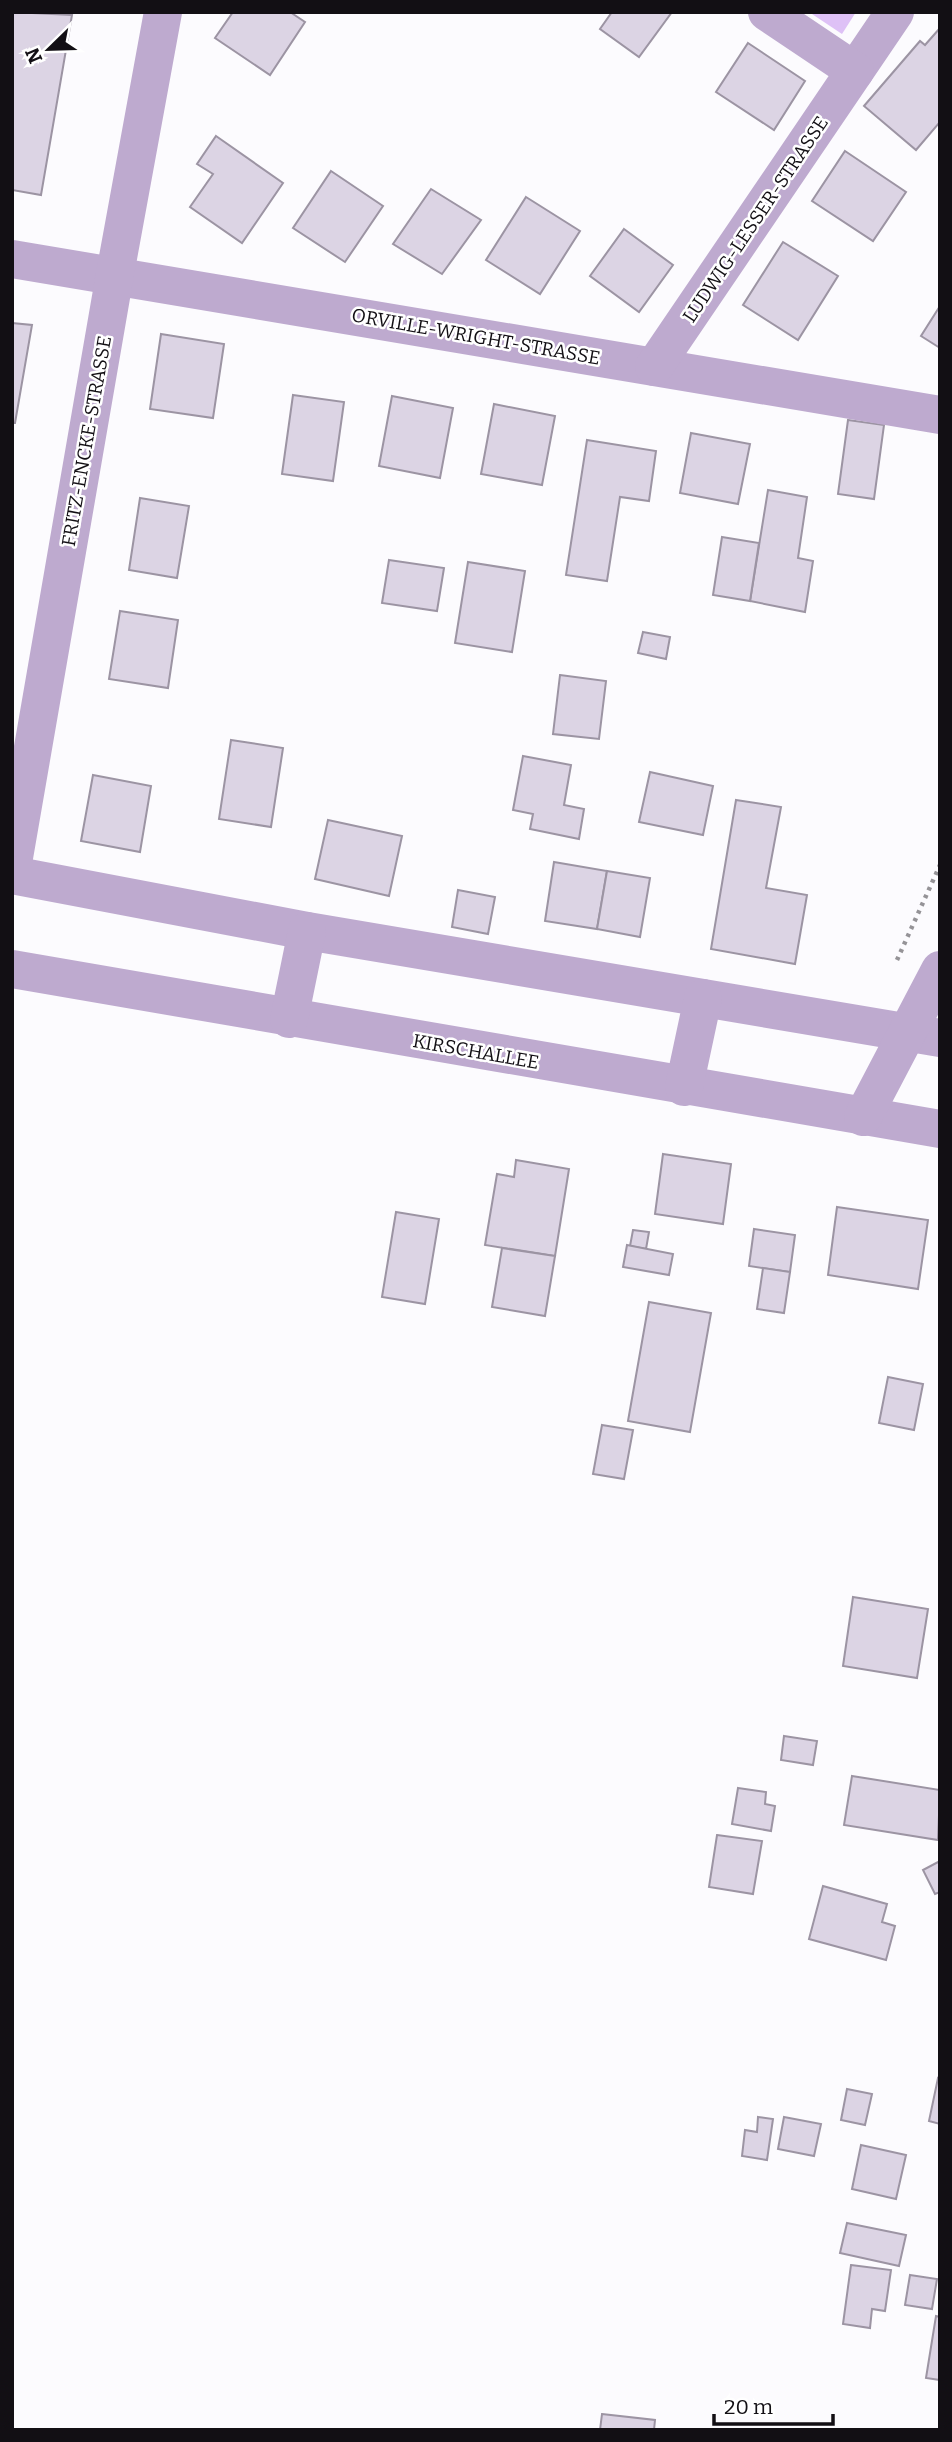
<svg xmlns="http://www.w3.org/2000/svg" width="952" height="2442" font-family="Bitter,serif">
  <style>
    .green { fill: #dec1f6 }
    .building { fill: #dcd4e4; stroke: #9c94a3; stroke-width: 2 }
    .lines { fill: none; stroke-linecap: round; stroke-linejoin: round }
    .path { stroke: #959397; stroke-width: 4.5; stroke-dasharray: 3.5 5; stroke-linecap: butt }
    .minor { stroke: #beaacf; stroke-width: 38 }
    .labels { text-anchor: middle; stroke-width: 5; stroke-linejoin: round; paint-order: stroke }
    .street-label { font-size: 19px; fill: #120f14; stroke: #fff }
  </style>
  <rect width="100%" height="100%" fill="#fcfbfe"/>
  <path class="green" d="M809 12H856L842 34Z"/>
  <g class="building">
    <path d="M12 12 72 15 41 195 12 190Z"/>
    <path d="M233 12H290L305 22 270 75 215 38Z"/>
    <path d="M612 12H672L639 57 600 29Z"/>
    <path d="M940 28V122L916 150 864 106 920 41 925 45Z"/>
    <path d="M748 43 805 81 774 130 716 92Z"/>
    <path d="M216 136 283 183 242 243 190 207 213 174 197 164Z"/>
    <path d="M845 151 906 192 873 241 812 201Z"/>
    <path d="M331 171 383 206 345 262 293 228Z"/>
    <path d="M431 189 481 220 442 274 393 244Z"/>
    <path d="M526 197 580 231 540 294 486 260Z"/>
    <path d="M624 229 673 265 639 312 590 276Z"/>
    <path d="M783 242 838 276 798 340 743 305Z"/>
    <path d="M940 306V348L921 336Z"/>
    <path d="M12 323 32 325 15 423H12Z"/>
    <path d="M161 334 224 344 213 418 150 409Z"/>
    <path d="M293 395 344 402 333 481 282 474Z"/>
    <path d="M392 396 453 408 440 478 379 466Z"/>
    <path d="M494 404 555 416 542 485 481 474Z"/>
    <path d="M848 420 884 425 874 499 838 494Z"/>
    <path d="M691 433 750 444 738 504 680 493Z"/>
    <path d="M587 440 656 451 649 501 620 497 607 581 566 575Z"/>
    <path d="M768 490 807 497 798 558 813 561 805 612 750 601Z"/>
    <path d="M140 498 189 506 177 578 129 570Z"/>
    <path d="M722 537 759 543 750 601 713 595Z"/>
    <path d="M389 560 444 568 437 611 382 603Z"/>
    <path d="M468 562 525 571 512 652 455 643Z"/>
    <path d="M120 611 178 620 168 688 109 679Z"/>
    <path d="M643 632 670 637 666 659 638 653Z"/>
    <path d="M560 675 606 681 599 739 553 734Z"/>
    <path d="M231 740 283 748 271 827 219 819Z"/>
    <path d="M523 756 571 765 564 805 584 809 579 839 530 829 533 814 513 810Z"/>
    <path d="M650 772 713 786 703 835 639 822Z"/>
    <path d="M93 775 151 786 140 852 81 841Z"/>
    <path d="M736 800 781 807 766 888 807 895 795 964 711 949Z"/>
    <path d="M328 820 402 836 389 896 315 879Z"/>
    <path d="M554 862 607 871 597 929 545 921Z"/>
    <path d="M607 871 650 878 640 937 597 929Z"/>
    <path d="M458 890 495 897 488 934 452 927Z"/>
    <path d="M663 1154 731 1164 723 1224 655 1214Z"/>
    <path d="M516 1160 569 1169 555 1256 485 1245 497 1174 514 1177Z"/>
    <path d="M837 1207 928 1220 918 1289 828 1275Z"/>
    <path d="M396 1212 439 1219 425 1304 382 1297Z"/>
    <path d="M754 1229 795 1235 790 1272 749 1266Z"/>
    <path d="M633 1230 649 1232 646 1249 630 1246Z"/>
    <path d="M627 1245 673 1254 669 1275 623 1267Z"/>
    <path d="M502 1248 555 1256 545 1316 492 1307Z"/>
    <path d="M763 1268 790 1272 784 1313 757 1309Z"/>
    <path d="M649 1302 711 1313 690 1432 628 1421Z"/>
    <path d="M888 1377 923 1384 914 1430 879 1423Z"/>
    <path d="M602 1425 633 1430 624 1479 593 1474Z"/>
    <path d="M853 1597 928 1609 917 1678 843 1666Z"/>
    <path d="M784 1736 817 1741 813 1765 781 1760Z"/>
    <path d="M852 1776 940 1790 938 1840 844 1825Z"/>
    <path d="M738 1788 766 1792 765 1804 775 1806 771 1831 732 1824Z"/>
    <path d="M717 1835 762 1841 753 1894 709 1887Z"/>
    <path d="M940 1861V1892L935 1894 923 1870Z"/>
    <path d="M823 1886 887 1904 882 1922 895 1926 886 1960 809 1939Z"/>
    <path d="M938 2078 940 2079V2124L929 2121Z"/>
    <path d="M847 2089 872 2094 865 2125 841 2120Z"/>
    <path d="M758 2117 773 2119 767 2160 742 2156 745 2130 757 2132Z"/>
    <path d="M784 2117 821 2124 814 2156 778 2149Z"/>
    <path d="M861 2145 906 2155 896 2199 852 2189Z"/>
    <path d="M847 2223 906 2235 899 2266 840 2253Z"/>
    <path d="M851 2265 891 2270 885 2311 872 2309 870 2328 843 2324Z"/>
    <path d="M910 2275 937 2279 932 2309 905 2305Z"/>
    <path d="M936 2316 940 2317V2380L926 2378Z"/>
    <path d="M602 2414 655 2420 654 2430H600Z"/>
  </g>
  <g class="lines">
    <path class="path" d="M897 960 940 865"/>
    <g class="minor">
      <path d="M855 71 895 12"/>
      <path d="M12 259 940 415"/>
      <path d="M654 367 855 71 767 12"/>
      <path d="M12 869 115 274 163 12"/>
      <path d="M12 875 307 931 940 1038"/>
      <path d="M12 969 940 1129"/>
      <path d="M289 1019 307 931"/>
      <path d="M684 1087 703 998"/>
      <path d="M863 1117 940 970"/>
    </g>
  </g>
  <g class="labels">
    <g class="street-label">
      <text transform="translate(755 219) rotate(-56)" y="7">LUDWIG-LESSER-STRASSE</text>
      <text transform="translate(476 336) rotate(10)" y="7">ORVILLE-WRIGHT-STRASSE</text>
      <text transform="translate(86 441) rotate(-80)" y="7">FRITZ-ENCKE-STRASSE</text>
      <text transform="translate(476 1051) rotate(10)" y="7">KIRSCHALLEE</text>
    </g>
  </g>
  <rect width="952" height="2442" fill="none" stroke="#120f14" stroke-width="28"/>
  <g transform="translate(49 49) rotate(247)" stroke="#ffffff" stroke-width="5" paint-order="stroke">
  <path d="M0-5L12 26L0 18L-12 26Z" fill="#120f14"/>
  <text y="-10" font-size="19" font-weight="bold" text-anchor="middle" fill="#120f14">N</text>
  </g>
  <path d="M714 2414v10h119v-10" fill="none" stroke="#120f14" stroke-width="3.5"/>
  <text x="724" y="2414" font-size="21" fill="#120f14" stroke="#ffffff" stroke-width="5" paint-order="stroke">20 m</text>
</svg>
